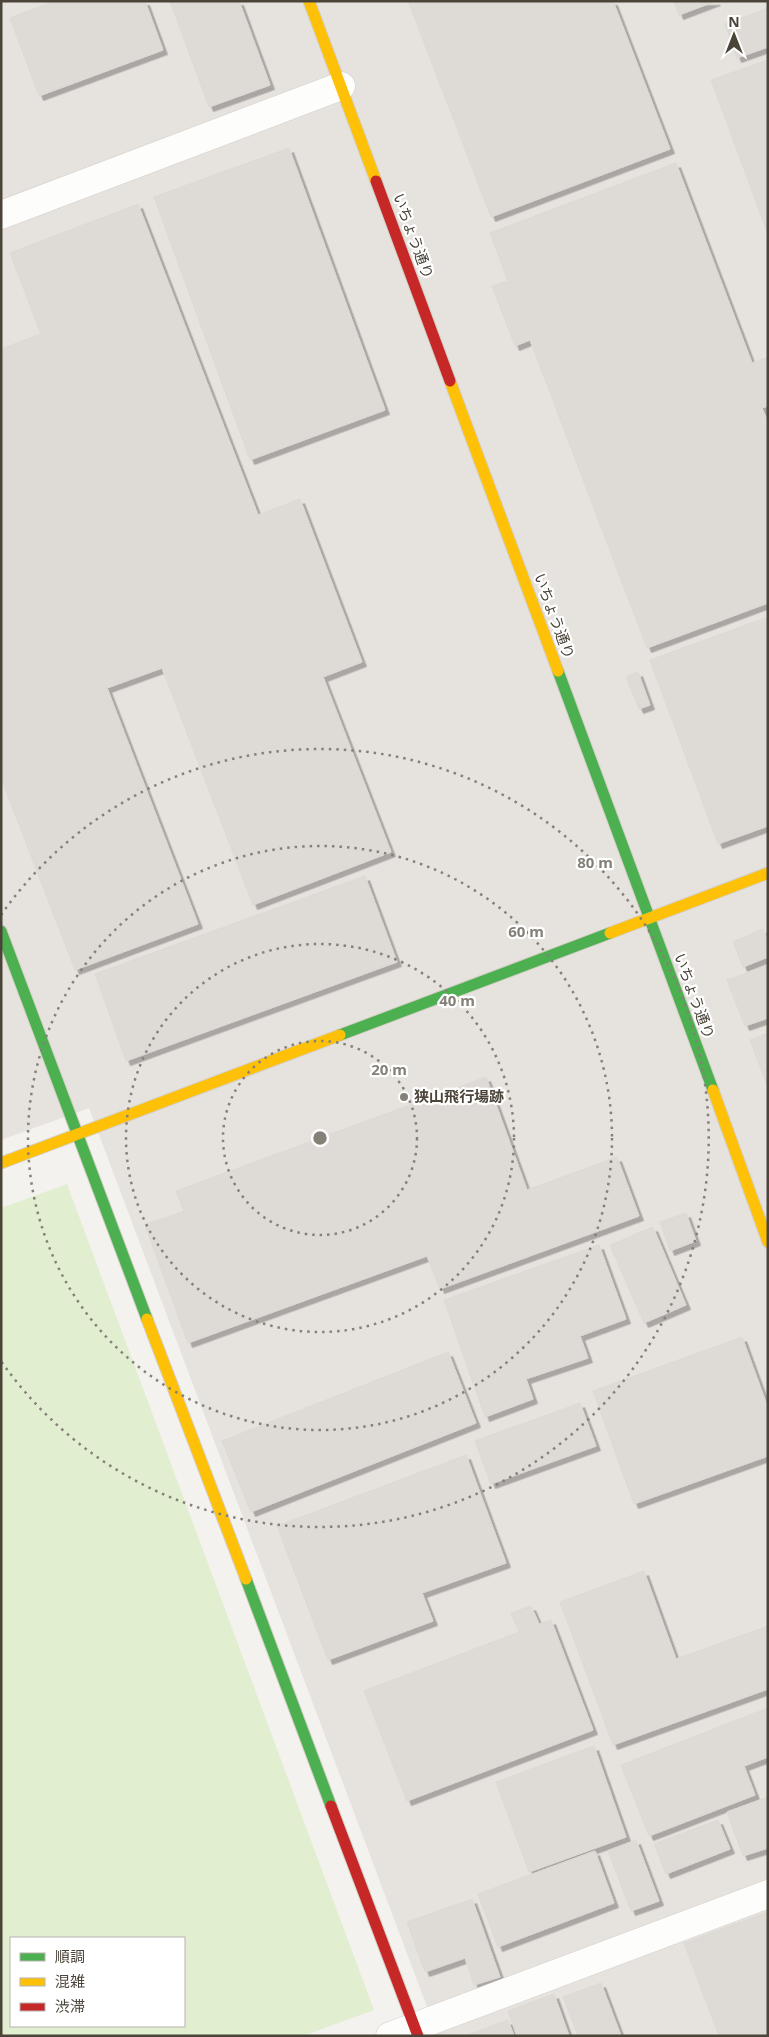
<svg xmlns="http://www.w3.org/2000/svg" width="769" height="2037" font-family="'Noto Sans','Noto Sans JP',sans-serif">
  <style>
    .industrial { fill: #e6e2de }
    .green { fill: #e1eecf; fill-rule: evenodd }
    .building { fill: #dedbd6; stroke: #dcd9d4; filter: url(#shadow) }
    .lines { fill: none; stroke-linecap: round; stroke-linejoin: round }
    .street-casing { stroke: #d2d0cb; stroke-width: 29 }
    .fast-casing { stroke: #d3cfc5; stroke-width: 13 }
    .slow-casing { stroke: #d3cfc5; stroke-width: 13 }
    .jam-casing { stroke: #d3cfc5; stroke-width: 13 }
    .street { stroke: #fdfdfc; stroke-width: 28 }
    .fast { stroke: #4caf50; stroke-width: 11 }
    .slow { stroke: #ffc107; stroke-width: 11 }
    .jam { stroke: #c62828; stroke-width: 11 }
    .ring { fill: none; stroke: #868178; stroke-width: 2.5; stroke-dasharray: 2.5 5 }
    .poi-dot { fill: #868178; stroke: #fff; stroke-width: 2 }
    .labels { text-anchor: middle; stroke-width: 4.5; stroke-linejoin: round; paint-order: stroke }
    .street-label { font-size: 15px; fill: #4b4439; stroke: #fff }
    .poi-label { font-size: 15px; font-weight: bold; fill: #4b4439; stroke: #fff; text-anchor: start }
    .centre { fill: #868178; stroke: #fff; stroke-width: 2.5 }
    .ring-label { font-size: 15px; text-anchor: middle; font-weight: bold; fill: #868178; stroke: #fff; stroke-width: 4.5; stroke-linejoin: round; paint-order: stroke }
  </style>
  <defs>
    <filter id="shadow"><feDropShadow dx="4.5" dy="4.5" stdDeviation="0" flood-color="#0004"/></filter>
  </defs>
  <rect width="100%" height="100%" fill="#f4f2ee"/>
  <path class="industrial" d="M1 1H768V2036H438L89 1108 1 1140Z"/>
  <path class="green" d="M67 1184 374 2010 303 2036H1V1208ZM11 1938H184V2026H11Z"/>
  <g class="building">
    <path d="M55 1H145L163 50 39 96 10 18Z"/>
    <path d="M170 1H239L270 85 209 107Z"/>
    <path d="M408 1H613L670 149 491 217Z"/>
    <path d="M674 1H716L679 15Z"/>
    <path d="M768 8V47L737 58 725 24Z"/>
    <path d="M768 60V234L711 80Z"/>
    <path d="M289 148 385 410 250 460 154 197Z"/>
    <path d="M676 163 752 363 768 357V406L762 408 768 422V603L647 648 530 340 515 346 492 286 508 281 490 233Z"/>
    <path d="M138 204 258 515 300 499 362 662 323 677 391 852 253 905 162 668 107 688 198 924 75 970 1 778V349L41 334 10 253Z"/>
    <path d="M768 617V826L718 844 650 660Z"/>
    <path d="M638 672 650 705 639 709 626 677Z"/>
    <path d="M365 876 397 962 126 1061 95 974Z"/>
    <path d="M763 929 768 941V957L743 967 733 942Z"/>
    <path d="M768 965V1018L745 1026 727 980Z"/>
    <path d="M768 1033V1088L750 1040Z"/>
    <path d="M486 1077 527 1190 617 1157 639 1216 440 1289 427 1256 188 1343 145 1225 184 1211 176 1191Z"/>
    <path d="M686 1213 696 1241 670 1251 660 1222Z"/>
    <path d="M653 1227 686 1305 644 1323 610 1245Z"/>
    <path d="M599 1245 626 1319 580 1336 588 1358 526 1379 533 1399 485 1417 444 1300Z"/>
    <path d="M742 1337 768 1408V1456L634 1504 593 1391Z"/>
    <path d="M448 1352 476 1423 251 1512 222 1441Z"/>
    <path d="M580 1403 596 1446 491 1484 475 1441Z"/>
    <path d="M466 1455 506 1563 422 1593 433 1621 328 1660 277 1526Z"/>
    <path d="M644 1571 676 1659 768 1626V1689L613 1745 560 1602Z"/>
    <path d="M531 1606 539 1624 551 1620 593 1730 407 1801 364 1691 519 1632 511 1613Z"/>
    <path d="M768 1708V1757L744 1766 755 1795 649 1836 621 1765Z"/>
    <path d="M594 1746 626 1837 529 1872 496 1782Z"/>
    <path d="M768 1797V1848L743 1856 727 1812Z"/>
    <path d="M718 1820 730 1849 666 1874 654 1844Z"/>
    <path d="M636 1840 659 1901 631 1911 608 1851Z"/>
    <path d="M595 1851 614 1903 498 1947 478 1894Z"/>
    <path d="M472 1899 500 1977 474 1985 465 1958 425 1972 407 1922Z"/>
    <path d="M768 1912V2036H719L684 1943Z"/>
    <path d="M601 1983 621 2036H578L563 1997Z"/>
    <path d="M554 1994 569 2036H517L508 2011Z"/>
    <path d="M508 2020 514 2036H466Z"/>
  </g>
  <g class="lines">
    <g class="street-casing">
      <g id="street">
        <path d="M1 215 341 86"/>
        <path d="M390 2036 768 1894"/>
      </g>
    </g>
    <g class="fast-casing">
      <g id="fast">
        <path d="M558 671 713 1090"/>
        <path d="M1 931 147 1319"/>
        <path d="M340 1035 610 933"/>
        <path d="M246 1579 331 1806"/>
      </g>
    </g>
    <g class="slow-casing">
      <g id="slow">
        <path d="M309 1 376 181"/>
        <path d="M450 381 558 671"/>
        <path d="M610 933 768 873"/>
        <path d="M713 1090 768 1242"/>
        <path d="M1 1163 340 1035"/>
        <path d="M147 1319 246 1579"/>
      </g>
    </g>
    <g class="jam-casing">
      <g id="jam">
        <path d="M376 181 450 381"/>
        <path d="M331 1806 418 2036"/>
      </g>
    </g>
    <use href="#street" class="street"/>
    <use href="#fast" class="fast"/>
    <use href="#slow" class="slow"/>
    <use href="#jam" class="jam"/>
  </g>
  <g class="ring">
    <circle cx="320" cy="1138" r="97"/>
    <circle cx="320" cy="1138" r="194"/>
    <circle cx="320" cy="1138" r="292"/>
    <path d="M1 915A389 389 0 1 1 1 1361"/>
  </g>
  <circle class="poi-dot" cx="404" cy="1097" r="5"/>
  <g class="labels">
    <g class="street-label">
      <text transform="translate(413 236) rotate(70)" y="5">いちょう通り</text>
      <text transform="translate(554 616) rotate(70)" y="5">いちょう通り</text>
      <text transform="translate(694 996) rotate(70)" y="5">いちょう通り</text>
    </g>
    <g class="poi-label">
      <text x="414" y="1102">狭山飛行場跡</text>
    </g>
  </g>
  <circle cx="320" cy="1138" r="8" class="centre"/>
  <g class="ring-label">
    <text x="595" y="868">80 m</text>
    <text x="526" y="937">60 m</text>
    <text x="457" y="1006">40 m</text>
    <text x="389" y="1075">20 m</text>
  </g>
  <rect width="769" height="2037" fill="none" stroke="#4b4439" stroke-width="5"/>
  <rect x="10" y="1937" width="175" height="90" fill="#ffffff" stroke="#b7b4b0"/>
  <rect x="20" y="1953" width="25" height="8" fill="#4caf50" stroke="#b7b4b0"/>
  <text x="55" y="1962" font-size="15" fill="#4b4439">順調</text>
  <rect x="20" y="1978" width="25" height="8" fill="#ffc107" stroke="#b7b4b0"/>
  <text x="55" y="1987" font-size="15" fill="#4b4439">混雑</text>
  <rect x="20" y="2003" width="25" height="8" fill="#c62828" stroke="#b7b4b0"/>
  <text x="55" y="2012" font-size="15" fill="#4b4439">渋滞</text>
  <g transform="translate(734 35)" stroke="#ffffff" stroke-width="4" paint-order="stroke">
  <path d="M0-4L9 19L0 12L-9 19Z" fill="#4b4439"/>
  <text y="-8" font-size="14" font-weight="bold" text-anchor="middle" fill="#4b4439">N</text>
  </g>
</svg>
